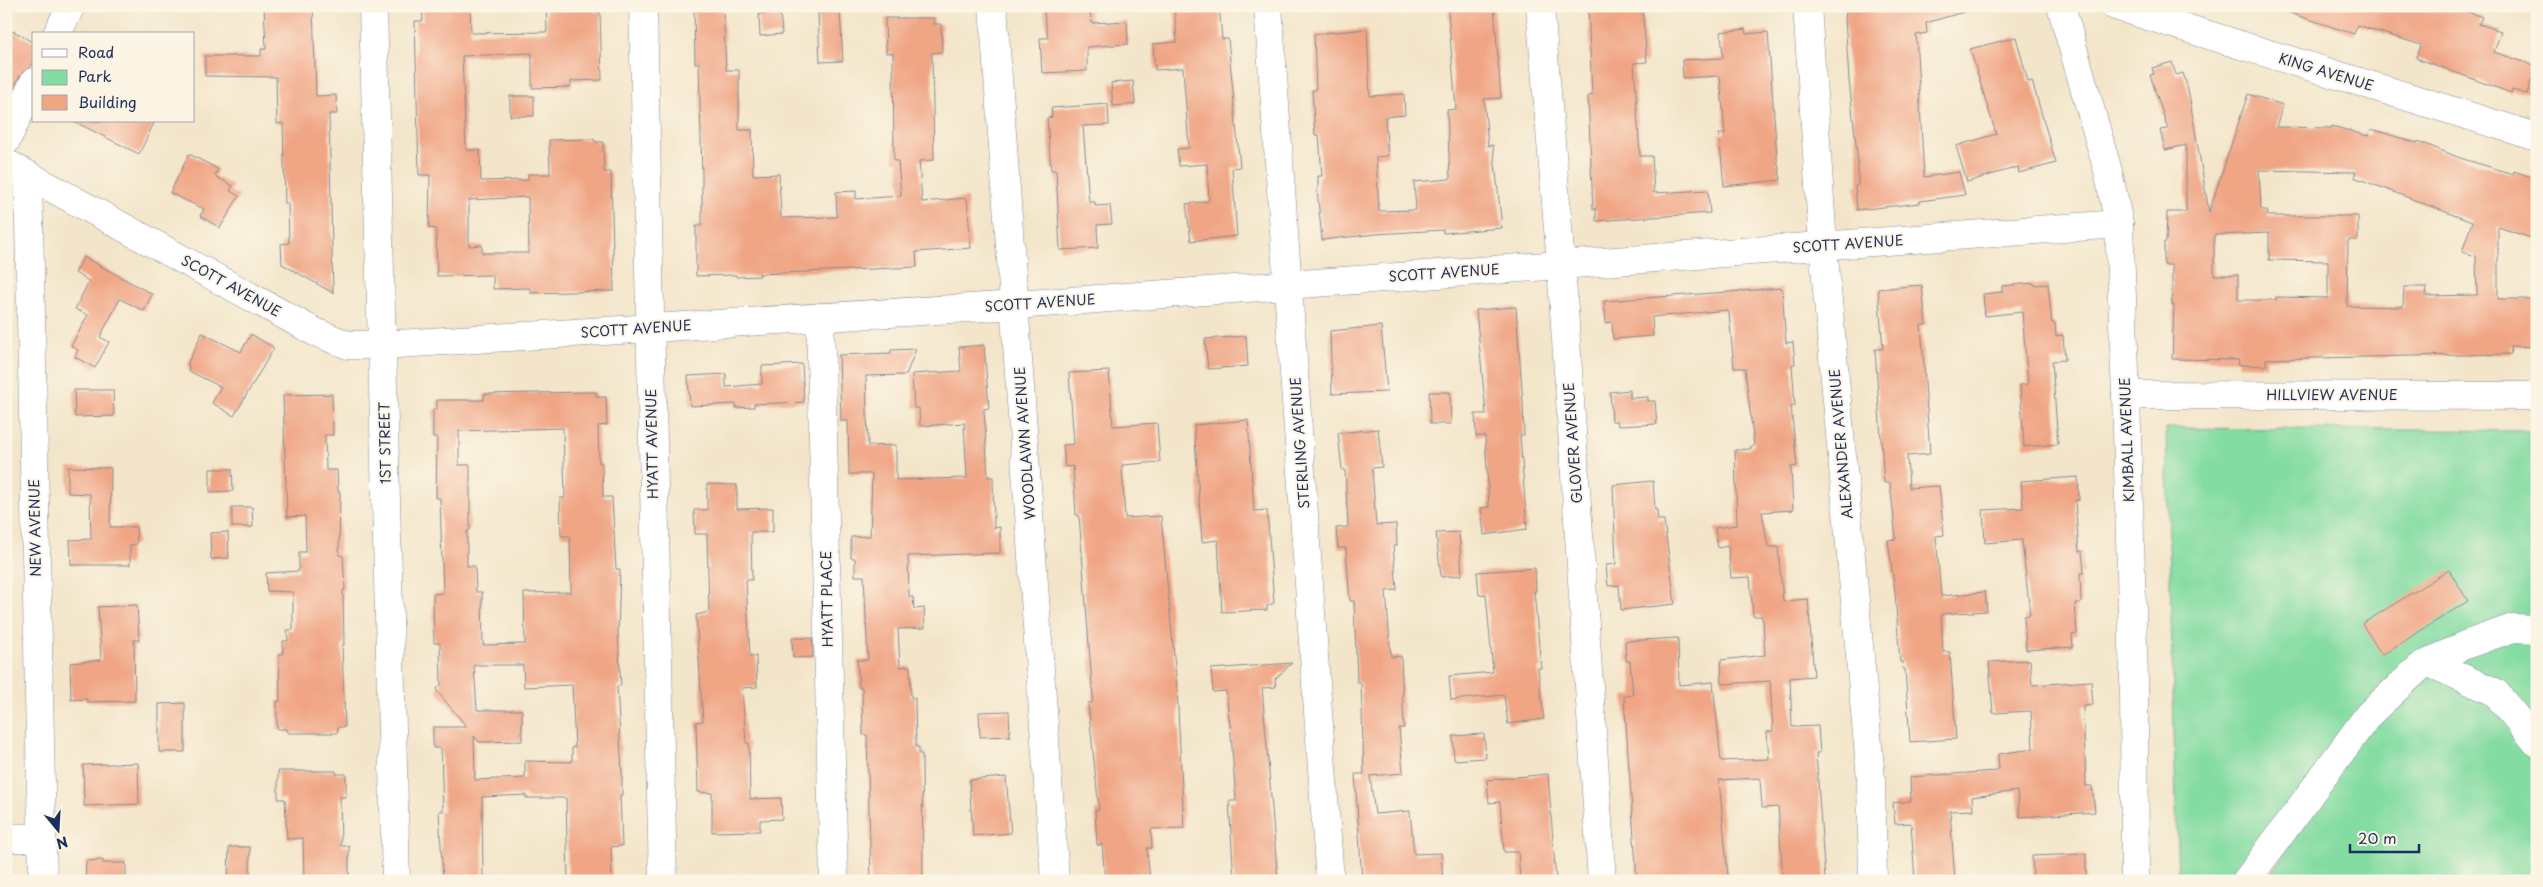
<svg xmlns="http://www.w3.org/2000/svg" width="2543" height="887" font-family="'Playpen Sans',sans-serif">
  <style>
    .green { fill: #83dca2; stroke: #4f8680 }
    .building { fill: #f0a685; fill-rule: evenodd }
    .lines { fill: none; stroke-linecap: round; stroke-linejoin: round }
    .minor-casing { stroke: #878a94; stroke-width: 29 }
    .minor { stroke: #fff; stroke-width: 28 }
    .labels { text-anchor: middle; stroke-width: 4; stroke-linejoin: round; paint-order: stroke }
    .street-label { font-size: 14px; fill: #1b2f5e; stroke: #fcf5e5 }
  </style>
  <rect width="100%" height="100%" fill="#fcf5e5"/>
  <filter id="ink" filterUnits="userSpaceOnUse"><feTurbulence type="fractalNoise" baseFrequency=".02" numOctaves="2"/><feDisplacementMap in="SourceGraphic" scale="10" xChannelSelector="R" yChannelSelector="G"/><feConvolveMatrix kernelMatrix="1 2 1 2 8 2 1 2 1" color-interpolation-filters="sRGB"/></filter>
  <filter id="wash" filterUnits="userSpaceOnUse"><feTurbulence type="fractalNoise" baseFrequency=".0096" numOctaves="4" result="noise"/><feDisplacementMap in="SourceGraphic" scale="20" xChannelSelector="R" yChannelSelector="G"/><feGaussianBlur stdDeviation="1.12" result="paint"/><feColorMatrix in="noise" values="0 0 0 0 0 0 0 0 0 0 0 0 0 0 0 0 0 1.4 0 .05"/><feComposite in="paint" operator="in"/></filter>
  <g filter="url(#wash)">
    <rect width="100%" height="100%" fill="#f3e5c9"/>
    <path class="green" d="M2166 428 2537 431V881H2266L2311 814 2325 800 2316 786 2240 881H2178Z"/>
    <g id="blocks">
      <g class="building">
        <path d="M264 6H313L316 96 336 95 337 114H329L333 293 282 264 281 244 289 243 288 204H285L283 123 277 124 276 77 205 76V56H261V49H266Z"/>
        <path d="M422 6H470L471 33 547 32 546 6H594V12H600L602 80 571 81V87L532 88V53L462 56 466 150H480L481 181 528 180V174H550L549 140 594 139 595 142H603L604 172H611L614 291 530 293V288L493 289V275L437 276 436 229 429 228 430 175H419L415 21H423ZM528 197 529 253H482V245L469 246V200Z"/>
        <path d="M694 6H723L726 70H739V130H752L753 175 779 174 781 218 837 217 836 192 856 191V199L901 196 898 161H894L893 53H886L885 18H934V24H941L942 52 932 53 934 160 919 161 922 202 967 198 971 248 916 252 917 267 759 274 760 276 736 277V275L696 276V226H702V176L699 63H695Z"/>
        <path d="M1043 6H1089L1092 23 1127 21 1128 44 1087 47V71L1042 73 1040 38H1048Z"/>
        <path d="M1174 6H1219L1222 39H1228L1240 167 1232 168 1237 236 1191 241 1186 204 1209 201 1207 164 1179 166 1177 149 1189 148 1183 68 1155 70 1153 44 1177 42Z"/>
        <path d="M1455 6H1494L1501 98 1484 99 1488 146 1493 145 1502 228 1443 233V230L1376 234 1322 240 1317 189H1318V176H1322L1319 135H1315L1312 90H1316L1314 34 1367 29 1370 96 1404 94 1405 115 1385 117 1388 156 1376 157 1379 211 1416 210 1414 182 1450 179 1447 110 1456 109 1448 11 1455 10Z"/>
        <path d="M1588 6H1642L1647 62 1634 63 1640 156H1652L1654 193 1708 190 1710 213 1596 221V209H1593L1588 96H1592Z"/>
        <path d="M1847 6H1966L1967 11 1926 23 1927 33 1916 35 1924 177 1959 172 1965 195 1920 201V203L1857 210 1855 186 1858 185V163L1849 80 1845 18Z"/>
        <path d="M2281 6H2452L2482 17 2479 24 2501 31 2494 52 2536 66 2527 94 2512 90 2511 93 2416 58 2421 45 2357 25 2354 34 2281 10Z"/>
        <path d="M780 12 782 34 760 36 759 14Z"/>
        <path d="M818 12H840L843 61 820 62Z"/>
        <path d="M1745 29 1746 34 1768 32 1777 158 1781 180 1724 186 1719 134H1725L1720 76 1683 78 1682 60 1723 58 1721 32Z"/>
        <path d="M13 31 34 43V61L30 67 20 75 6 104V44Z"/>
        <path d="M2016 37 2028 82 2032 81 2056 163 2019 173 2018 167 1967 182 1956 146 1996 134 1970 49Z"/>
        <path d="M2172 62 2176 75 2183 73 2188 89 2209 212 2248 94 2283 105 2276 127 2331 128 2332 126 2368 136 2371 129 2417 143 2418 141 2460 158 2513 174 2514 171 2537 179V240L2498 227V299H2537V347L2510 346 2511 354 2266 359V366L2238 365 2239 360 2172 359 2174 305H2172V265H2164V242H2166L2167 212H2186V145L2165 150 2160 130 2168 129 2150 75 2154 74 2152 68ZM2259 170 2356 172 2354 177 2472 222 2462 252 2476 256 2477 295 2426 296 2427 287H2404L2403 307 2347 306 2348 240H2358V216H2268L2267 210H2261ZM2269 233V260L2328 261V298L2276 297V300H2238V275H2214V235Z"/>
        <path d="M1133 81 1135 104 1113 106 1111 83Z"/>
        <rect x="510" y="96" width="24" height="20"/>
        <path d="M1108 104 1109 125 1083 126 1089 202H1095V206L1110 205 1112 224 1097 225 1098 248 1060 250 1056 170H1051L1047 118 1052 117 1051 108Z"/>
        <path d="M73 121H155L139 154Z"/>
        <path d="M189 154 218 169 215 176 233 186 230 191 239 196 220 228 200 216 204 209 170 193Z"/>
        <path d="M84 257 152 294 144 311 120 299 100 337 109 342 95 368 75 357 78 350 71 346 88 315 75 309 89 281 75 273Z"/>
        <path d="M2034 283V285L2048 284 2052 323H2055L2056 336 2063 335 2065 360 2052 361 2058 444 2024 447 2020 385 2028 384 2022 312 1985 316 1983 294 2002 292V286Z"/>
        <path d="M1922 285 1926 325H1921L1930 454 1907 456 1909 488 1939 486 1944 535 1936 536 1941 596 1985 592 1987 611 1941 614 1943 652H1950L1956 739 1910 742 1905 669H1903L1902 662H1900L1895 592 1888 540 1896 539 1890 483H1884L1875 349H1883L1878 289Z"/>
        <path d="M1782 288 1786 343 1793 342 1795 364H1792L1795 406H1791L1797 466 1791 467 1793 510 1762 512 1768 547H1778L1783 601 1808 599 1814 676 1790 678 1792 727 1818 726 1820 753H1816L1825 881H1783L1778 807 1762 808 1760 778 1719 780 1728 876 1694 878 1695 881H1637L1624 696 1633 695 1630 661H1626L1625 641 1678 638 1679 685 1713 682 1721 761 1769 759 1767 732 1773 731 1770 681 1722 684 1721 660 1765 655 1763 621 1761 616H1753L1750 577 1731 578 1728 546 1718 548 1715 528 1737 525 1735 450 1751 449 1750 447 1754 446 1745 368H1734L1729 313 1727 310 1652 317 1653 336 1613 339 1612 322 1606 323 1604 301Z"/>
        <path d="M1516 307 1523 403 1524 435H1520L1527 529 1484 535 1481 508 1489 507 1485 436H1476L1475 414H1486L1476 310Z"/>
        <path d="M1381 326 1387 392 1332 394 1330 331Z"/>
        <path d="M202 333 241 352 251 334 274 348 234 416 212 403 221 387 189 371 188 363Z"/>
        <path d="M1246 336 1248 366 1208 369 1205 339Z"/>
        <path d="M984 345 989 408 984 409 988 477H993L994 528 1000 527V553L908 556 909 597H913L914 609 924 608 925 628 898 629 900 667 910 666 911 698H915L916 747H919V754H922L923 881H871L867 735H863L862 687 859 688 857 660H868L864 576H855V558H851V537L870 536 872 474H849L848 421H841L839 355 891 353V350L916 349 906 375 866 376 868 446 896 445V480L967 478 964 423 920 426 919 408H914L912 374 961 371 959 347Z"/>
        <path d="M802 364 804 402 754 404V407L736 408V404L690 406 688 376 726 374V387L762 384V366Z"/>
        <path d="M1109 371 1113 426 1157 423 1160 462 1122 465 1125 518 1161 516 1177 689 1184 828 1151 829 1152 848H1147L1150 881H1105L1102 844 1097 845 1095 810H1099L1088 703H1092L1093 697 1079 515H1076L1073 466 1065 467 1063 445 1074 444 1069 373Z"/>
        <path d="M74 390H113L114 416 75 417Z"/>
        <path d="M1630 390V398L1648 397V401H1655L1657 424 1618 426 1617 421H1612L1610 392Z"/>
        <path d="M588 392H596V397H606L607 425 598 426 599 463H602L603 497H612L616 569H620L618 635 621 686H617L622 773V795H620L622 846 611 847 612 881H568L566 798H526V795L482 797 483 881H443L439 811H443L441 748H433V727H467L436 690 441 685 440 643H434L433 594 443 593 440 498H436L437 437H433V409H437V400H484V394ZM563 428 565 498H560L561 536H570L571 592 524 593 525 644 483 645 482 592H476L475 566H467V531L470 530V465H459V431ZM474 665H523L524 687 572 685 575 747H572V762L525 761V778L475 780 474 736 479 742 522 741V710H477Z"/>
        <path d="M1429 392H1450L1451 424H1430Z"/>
        <path d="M332 394 333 435H325L326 470H337L338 492H340L339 555 343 556 345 590H343L344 645H342L345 727H338L337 733H288L287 729H277V701H280L279 654H283V641H288L287 630H293V592L267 591 266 573 299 571V552H306L305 516 287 517 283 395Z"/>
        <path d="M1248 420 1254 511 1267 510 1274 603 1267 606V610L1222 612 1218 540 1202 542 1194 425Z"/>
        <path d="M1378 429 1382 467 1372 468 1376 525 1396 524 1397 546H1393L1397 590 1386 591 1391 657 1401 656 1404 728H1399L1403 773 1370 776 1375 814 1410 811 1414 854 1441 853 1443 881H1362L1355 774H1364L1361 682H1357L1354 601H1350L1346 548H1338L1336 528 1348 527 1345 470H1342L1338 433Z"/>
        <path d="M68 467 111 468 110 527H136L137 544 130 545V565H71L70 540 91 539 90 494 68 493Z"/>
        <path d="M210 469H232L233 491 210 492Z"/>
        <path d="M2078 477 2079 500H2075L2079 552 2082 551 2084 573H2080L2081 603H2075L2077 634 2072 635 2073 647 2026 650 2024 616 2030 615 2022 540 1985 543 1983 510 2023 508 2021 481Z"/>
        <path d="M1653 481 1655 510H1657L1658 520H1664L1675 604 1621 610 1619 585 1608 586 1606 565 1616 564 1613 485Z"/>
        <path d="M707 484 737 485V509L773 508V532H751L752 580H746L750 656H756L757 687 742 688 746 743H749L750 799 781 798 782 819 760 820V831L712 832V793L698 792 696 722 703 721 696 615 709 612 707 534H695L694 510H707Z"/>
        <path d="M232 507H252L253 527H232Z"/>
        <path d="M228 532 229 558 211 559 210 533Z"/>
        <path d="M1459 532 1462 575 1441 577 1436 533Z"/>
        <path d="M1535 568 1536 591H1534L1541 668H1538L1544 719 1508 724 1504 695 1451 700 1449 676 1493 672 1486 594 1479 595 1477 572Z"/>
        <path d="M2449 570 2468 601 2382 655 2362 624Z"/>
        <path d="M137 605 139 640H134L135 701 87 702V699L71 700 70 663 101 660 98 607Z"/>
        <path d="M792 638H812L813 657 793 658Z"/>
        <path d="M2030 660 2032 685 2091 681 2093 705 2083 706 2086 786H2092L2095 812 2020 817 2017 791 1972 797 1973 810 1950 811 1955 881H1915L1911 823 1895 824 1893 803 1911 801 1910 777 1996 771 1999 769 1998 754 2033 749 2031 711 1993 713 1989 662Z"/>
        <path d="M1292 663 1275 679 1276 687 1262 688 1278 881H1234L1229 801H1236L1231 734 1226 691 1213 692 1211 669Z"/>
        <path d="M185 703V752H159V704Z"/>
        <path d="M1009 711 1010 736 980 737 979 712Z"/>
        <path d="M1484 734 1486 758 1454 760 1453 736Z"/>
        <path d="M138 763 139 804 84 806 83 765Z"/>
        <path d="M278 771H336V774H346V797H340L341 846H349V881H304L303 838 287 839 285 799H278Z"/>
        <path d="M1548 774 1556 881H1520L1518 852H1504L1500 802 1489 803 1487 780Z"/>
        <path d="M1006 777 1011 833 973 836 969 780Z"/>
        <path d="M229 847H250V881H228Z"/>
        <path d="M2086 854V881H2033L2032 856Z"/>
        <path d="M103 860V863H126V881H85L86 861Z"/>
      </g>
    </g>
  </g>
  <g filter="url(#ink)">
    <use href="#blocks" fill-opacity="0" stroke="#878a94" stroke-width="1"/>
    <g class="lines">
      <g class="minor-casing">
        <g id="minor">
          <path d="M373 6 396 881"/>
          <path d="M643 6 663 881"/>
          <path d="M993 6 1055 881"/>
          <path d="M1268 6 1330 881"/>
          <path d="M1540 6 1561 265 1602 881"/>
          <path d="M1807 6 1823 245 1871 779 1873 881"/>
          <path d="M2061 6 2108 171 2119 224 2126 395 2134 681 2135 881"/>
          <path d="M2115 6 2537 137"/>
          <path d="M57 34 71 6"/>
          <path d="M6 141 34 82"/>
          <path d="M6 163 315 332 348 345H382L1016 305 2119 224"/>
          <path d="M28 175 43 881"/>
          <path d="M820 317 834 881"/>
          <path d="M2126 395 2537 396"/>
          <path d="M2429 663 2495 692 2537 743"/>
          <path d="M6 838H41"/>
          <path d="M2246 881 2369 714 2420 667 2465 645 2513 628 2537 629"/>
        </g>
      </g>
      <use href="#minor" class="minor"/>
    </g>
  </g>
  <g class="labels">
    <g class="street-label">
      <text transform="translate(2326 72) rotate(17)" y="5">KING AVENUE</text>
      <text transform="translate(1848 244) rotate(-4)" y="5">SCOTT AVENUE</text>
      <text transform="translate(1444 273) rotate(-4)" y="5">SCOTT AVENUE</text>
      <text transform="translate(231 286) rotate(29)" y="5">SCOTT AVENUE</text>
      <text transform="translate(1040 303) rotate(-4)" y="5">SCOTT AVENUE</text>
      <text transform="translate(636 329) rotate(-4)" y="5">SCOTT AVENUE</text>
      <text x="2332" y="400">HILLVIEW AVENUE</text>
      <text transform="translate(2127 440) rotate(-92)" y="5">KIMBALL AVENUE</text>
      <text transform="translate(385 443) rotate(-91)" y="5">1ST STREET</text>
      <text transform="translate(1025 443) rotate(-94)" y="5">WOODLAWN AVENUE</text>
      <text transform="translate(1300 443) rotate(-94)" y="5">STERLING AVENUE</text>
      <text transform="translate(1573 443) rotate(-94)" y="5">GLOVER AVENUE</text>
      <text transform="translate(652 444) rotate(-91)" y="5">HYATT AVENUE</text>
      <text transform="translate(1841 444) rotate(-95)" y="5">ALEXANDER AVENUE</text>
      <text transform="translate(35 528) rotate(-91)" y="5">NEW AVENUE</text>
      <text transform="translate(827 599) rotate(-91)" y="5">HYATT PLACE</text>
    </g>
  </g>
  <rect width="2543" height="887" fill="none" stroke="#fcf5e5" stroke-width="25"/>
  <rect x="32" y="32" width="162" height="90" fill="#fcf5e5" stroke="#a2a6af"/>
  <rect x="42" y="49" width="25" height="8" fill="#ffffff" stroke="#a2a6af"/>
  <text x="78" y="58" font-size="15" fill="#1b2f5e">Road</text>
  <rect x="42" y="70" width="25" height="15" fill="#83dca2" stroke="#a2a6af"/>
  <text x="78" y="82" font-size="15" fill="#1b2f5e">Park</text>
  <rect x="42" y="95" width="25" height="15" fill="#f0a685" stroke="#a2a6af"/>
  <text x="78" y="108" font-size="15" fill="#1b2f5e">Building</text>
  <g transform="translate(58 830) rotate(162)" stroke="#fcf5e5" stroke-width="4" paint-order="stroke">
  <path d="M0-4L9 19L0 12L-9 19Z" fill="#1b2f5e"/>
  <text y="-8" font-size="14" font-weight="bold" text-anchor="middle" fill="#1b2f5e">N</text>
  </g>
  <path d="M2350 844v8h69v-8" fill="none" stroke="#1b2f5e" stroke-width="2.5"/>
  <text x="2358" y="844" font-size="15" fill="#1b2f5e" stroke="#fcf5e5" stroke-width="4" paint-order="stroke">20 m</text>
</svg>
